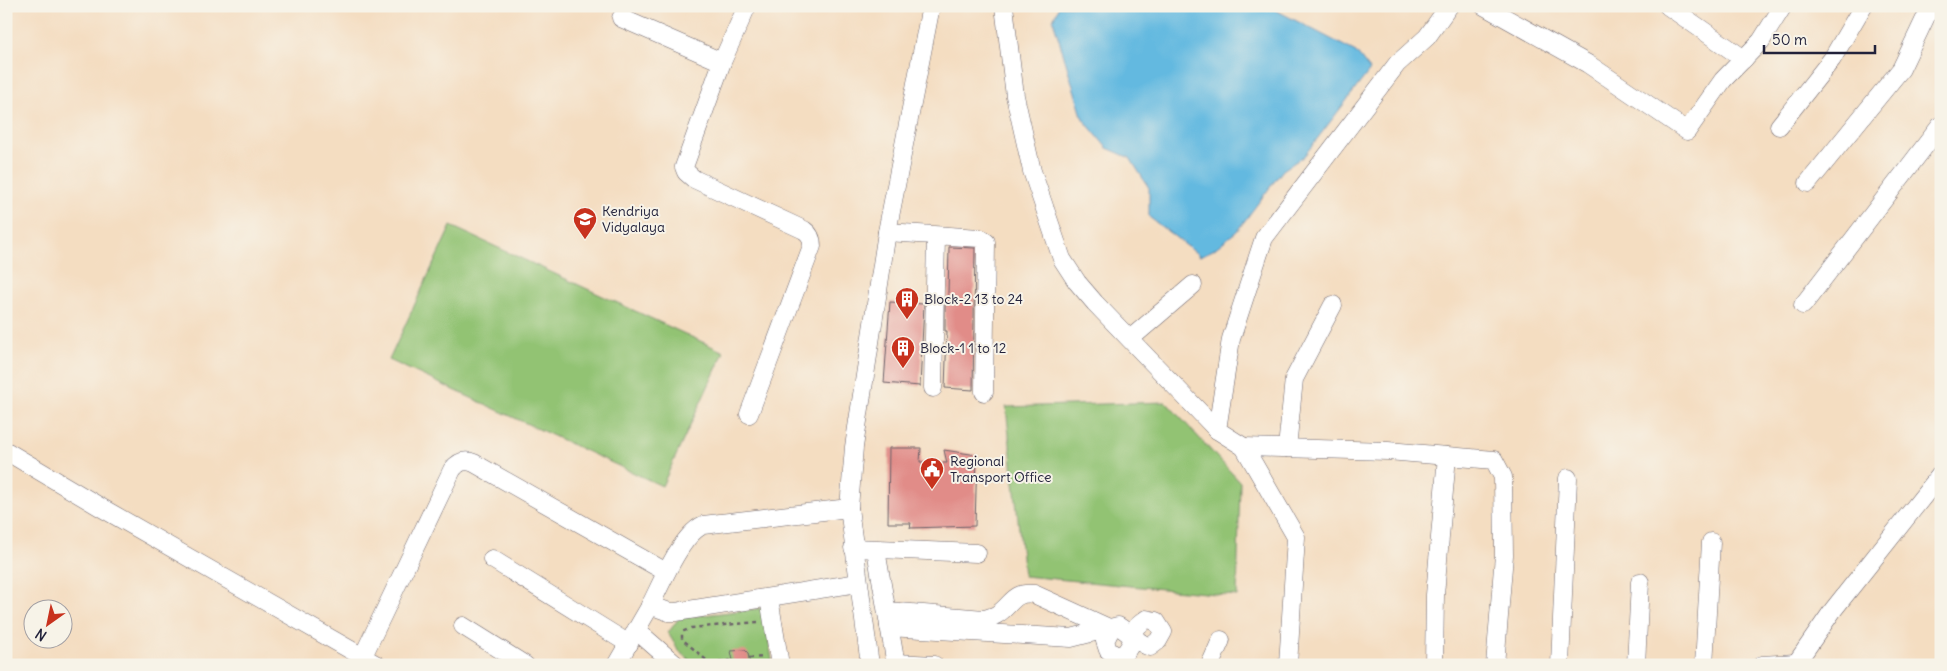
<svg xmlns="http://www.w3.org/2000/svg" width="1947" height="671" font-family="Delius,sans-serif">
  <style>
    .green { fill: #92c373; stroke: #5a7257 }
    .water { fill: #64b9e0; stroke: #436e8e }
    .building { fill: #e18c88 }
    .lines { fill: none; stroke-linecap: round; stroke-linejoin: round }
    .minor-casing { stroke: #6c636a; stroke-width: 19 }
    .path { stroke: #6c636a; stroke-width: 2.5; stroke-dasharray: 4 4; stroke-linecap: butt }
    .minor { stroke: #fff; stroke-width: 18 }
    .labels { text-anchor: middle; stroke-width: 4; stroke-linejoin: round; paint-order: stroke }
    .poi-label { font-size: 14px; fill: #22223b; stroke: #f7f3e8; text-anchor: start }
  </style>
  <rect width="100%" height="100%" fill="#f7f3e8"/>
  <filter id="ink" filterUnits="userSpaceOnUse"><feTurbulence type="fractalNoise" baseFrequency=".02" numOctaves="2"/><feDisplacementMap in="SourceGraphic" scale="10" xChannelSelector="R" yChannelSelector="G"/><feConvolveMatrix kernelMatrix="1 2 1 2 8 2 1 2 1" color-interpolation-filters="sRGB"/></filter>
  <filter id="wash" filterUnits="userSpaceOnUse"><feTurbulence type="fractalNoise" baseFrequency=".0096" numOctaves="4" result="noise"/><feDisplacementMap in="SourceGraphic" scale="20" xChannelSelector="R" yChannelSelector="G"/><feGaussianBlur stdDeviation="1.12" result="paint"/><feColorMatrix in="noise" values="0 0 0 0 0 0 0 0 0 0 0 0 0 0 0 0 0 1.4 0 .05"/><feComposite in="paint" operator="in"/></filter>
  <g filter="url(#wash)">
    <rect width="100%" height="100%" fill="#f4ddc1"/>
    <g class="green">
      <path d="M451 226 724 352 662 486 389 360Z"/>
      <path d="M1166 402 1240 482 1237 596 1024 576 1006 407Z"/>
      <path d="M763 608 773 665H695L679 651 668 633 679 618Z"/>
    </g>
    <path class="water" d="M1059 6H1268L1356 52 1370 70 1304 156 1283 170 1237 231 1213 250 1200 256 1149 217V188L1130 158 1107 148 1083 119 1053 20Z"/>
    <g id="blocks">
      <g class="building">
        <path d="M949 247 975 248 973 390 945 388 947 331H945V306L948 296Z"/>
        <path d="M890 302 924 304 920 386 884 383Z"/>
        <path d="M889 448H921L920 462 947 463 944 450 977 455 975 526 910 528 911 523H888Z"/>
        <path d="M745 650 748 653 750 665H734L731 651Z"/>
      </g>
    </g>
  </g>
  <g filter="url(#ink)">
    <use href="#blocks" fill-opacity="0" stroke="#6c636a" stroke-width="1"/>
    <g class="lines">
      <g class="minor-casing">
        <g id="minor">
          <path d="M747 6 722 62 684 167 686 172 694 179 804 230C810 234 812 238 812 246L749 414"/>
          <path d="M1004 6 1015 96 1032 171 1062 259 1077 282 1095 303 1217 430"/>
          <path d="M1484 6 1588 64 1687 131 1723 80 1761 41 1783 6"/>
          <path d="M1668 6 1744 59"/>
          <path d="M621 18 722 62"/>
          <path d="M1779 126 1832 59 1863 6"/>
          <path d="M1808 183 1901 69 1931 6"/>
          <path d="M887 232 980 238 986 242 984 392"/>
          <path d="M1803 305 1941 125"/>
          <path d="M1130 339 1193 285"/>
          <path d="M933 388 936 236"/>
          <path d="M1244 447 1388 451 1494 460 1503 477 1504 555 1495 665"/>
          <path d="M1287 448 1294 379 1333 305"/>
          <path d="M6 451 102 508 377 665"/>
          <path d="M853 548 977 553"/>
          <path d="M876 550 896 665"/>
          <path d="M492 559 629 644"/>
          <path d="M769 598 780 665"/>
          <path d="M650 605 669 612H676L858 583"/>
          <path d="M887 611 984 619C988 618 992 617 996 615 1012 606 1012 591 1034 594L1111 629 1105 641 1108 650 1115 655H1123C1133 645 1131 639 1136 628 1138 625 1143 622 1146 619L1156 621 1163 632 1158 641 1150 647C1137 643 1130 633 1118 626L1071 638 889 627"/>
          <path d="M463 626 525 665"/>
          <path d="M636 630 676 665"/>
          <path d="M363 656 452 470C458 462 464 459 474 463L666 572"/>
          <path d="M896 663 934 665"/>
          <path d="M616 665C627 646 638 627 649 608 661 585 680 536 703 525L849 508"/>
          <path d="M870 665 849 508 854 447 887 232 931 6"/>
          <path d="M1210 665 1221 640"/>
          <path d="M1288 665 1296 537 1244 447 1217 430 1231 339 1264 238 1397 64 1427 37 1449 6"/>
          <path d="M1434 665 1435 595 1447 456"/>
          <path d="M1560 665 1568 478"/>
          <path d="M1636 665 1640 582"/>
          <path d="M1704 665 1711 542"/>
          <path d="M1762 665 1795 663"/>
          <path d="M1795 665 1833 610 1941 474"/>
        </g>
      </g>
      <g class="path">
        <path d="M749 658 763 657"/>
        <path d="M711 664 733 660"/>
        <path d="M712 665 682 639V632L691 628 758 622"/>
      </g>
      <use href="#minor" class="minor"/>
    </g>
  </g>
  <defs>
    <g id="school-pin" transform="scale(1.25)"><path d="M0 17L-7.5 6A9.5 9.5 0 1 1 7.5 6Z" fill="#c8321e" stroke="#f7f3e8"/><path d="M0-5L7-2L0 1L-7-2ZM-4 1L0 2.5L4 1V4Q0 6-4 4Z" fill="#fff"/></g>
    <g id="building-pin" transform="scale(1.25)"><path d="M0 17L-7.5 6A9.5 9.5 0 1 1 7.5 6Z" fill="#c8321e" stroke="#f7f3e8"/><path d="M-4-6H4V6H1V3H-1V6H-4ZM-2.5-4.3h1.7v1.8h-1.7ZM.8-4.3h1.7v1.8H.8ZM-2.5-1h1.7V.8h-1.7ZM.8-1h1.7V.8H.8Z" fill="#fff"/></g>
    <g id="civic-pin" transform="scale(1.25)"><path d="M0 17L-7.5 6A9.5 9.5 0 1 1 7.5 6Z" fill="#c8321e" stroke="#f7f3e8"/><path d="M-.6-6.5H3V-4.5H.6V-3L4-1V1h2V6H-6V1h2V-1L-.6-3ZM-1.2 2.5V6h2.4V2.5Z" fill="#fff"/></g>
  </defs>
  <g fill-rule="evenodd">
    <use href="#school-pin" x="585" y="219"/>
    <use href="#building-pin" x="907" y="299"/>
    <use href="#building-pin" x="903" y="348"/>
    <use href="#civic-pin" x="932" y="469"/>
  </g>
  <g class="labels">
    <g class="poi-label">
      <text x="602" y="216">Kendriya<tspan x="602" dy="16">Vidyalaya</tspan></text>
      <text x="924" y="304">Block-2 13 to 24</text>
      <text x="920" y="353">Block-1 1 to 12</text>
      <text x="950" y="466">Regional<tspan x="950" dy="16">Transport Office</tspan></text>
    </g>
  </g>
  <rect width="1947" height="671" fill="none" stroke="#f7f3e8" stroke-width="25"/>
  <g transform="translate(48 624) rotate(213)"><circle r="24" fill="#f7f3e8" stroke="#a29fa3"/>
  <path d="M0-4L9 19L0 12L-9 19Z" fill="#c8321e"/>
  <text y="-8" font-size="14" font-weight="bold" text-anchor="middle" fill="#22223b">N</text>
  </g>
  <path d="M1764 45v8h111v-8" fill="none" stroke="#22223b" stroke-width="2.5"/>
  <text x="1772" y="45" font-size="15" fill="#22223b" stroke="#f7f3e8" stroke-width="4" paint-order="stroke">50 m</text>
</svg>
